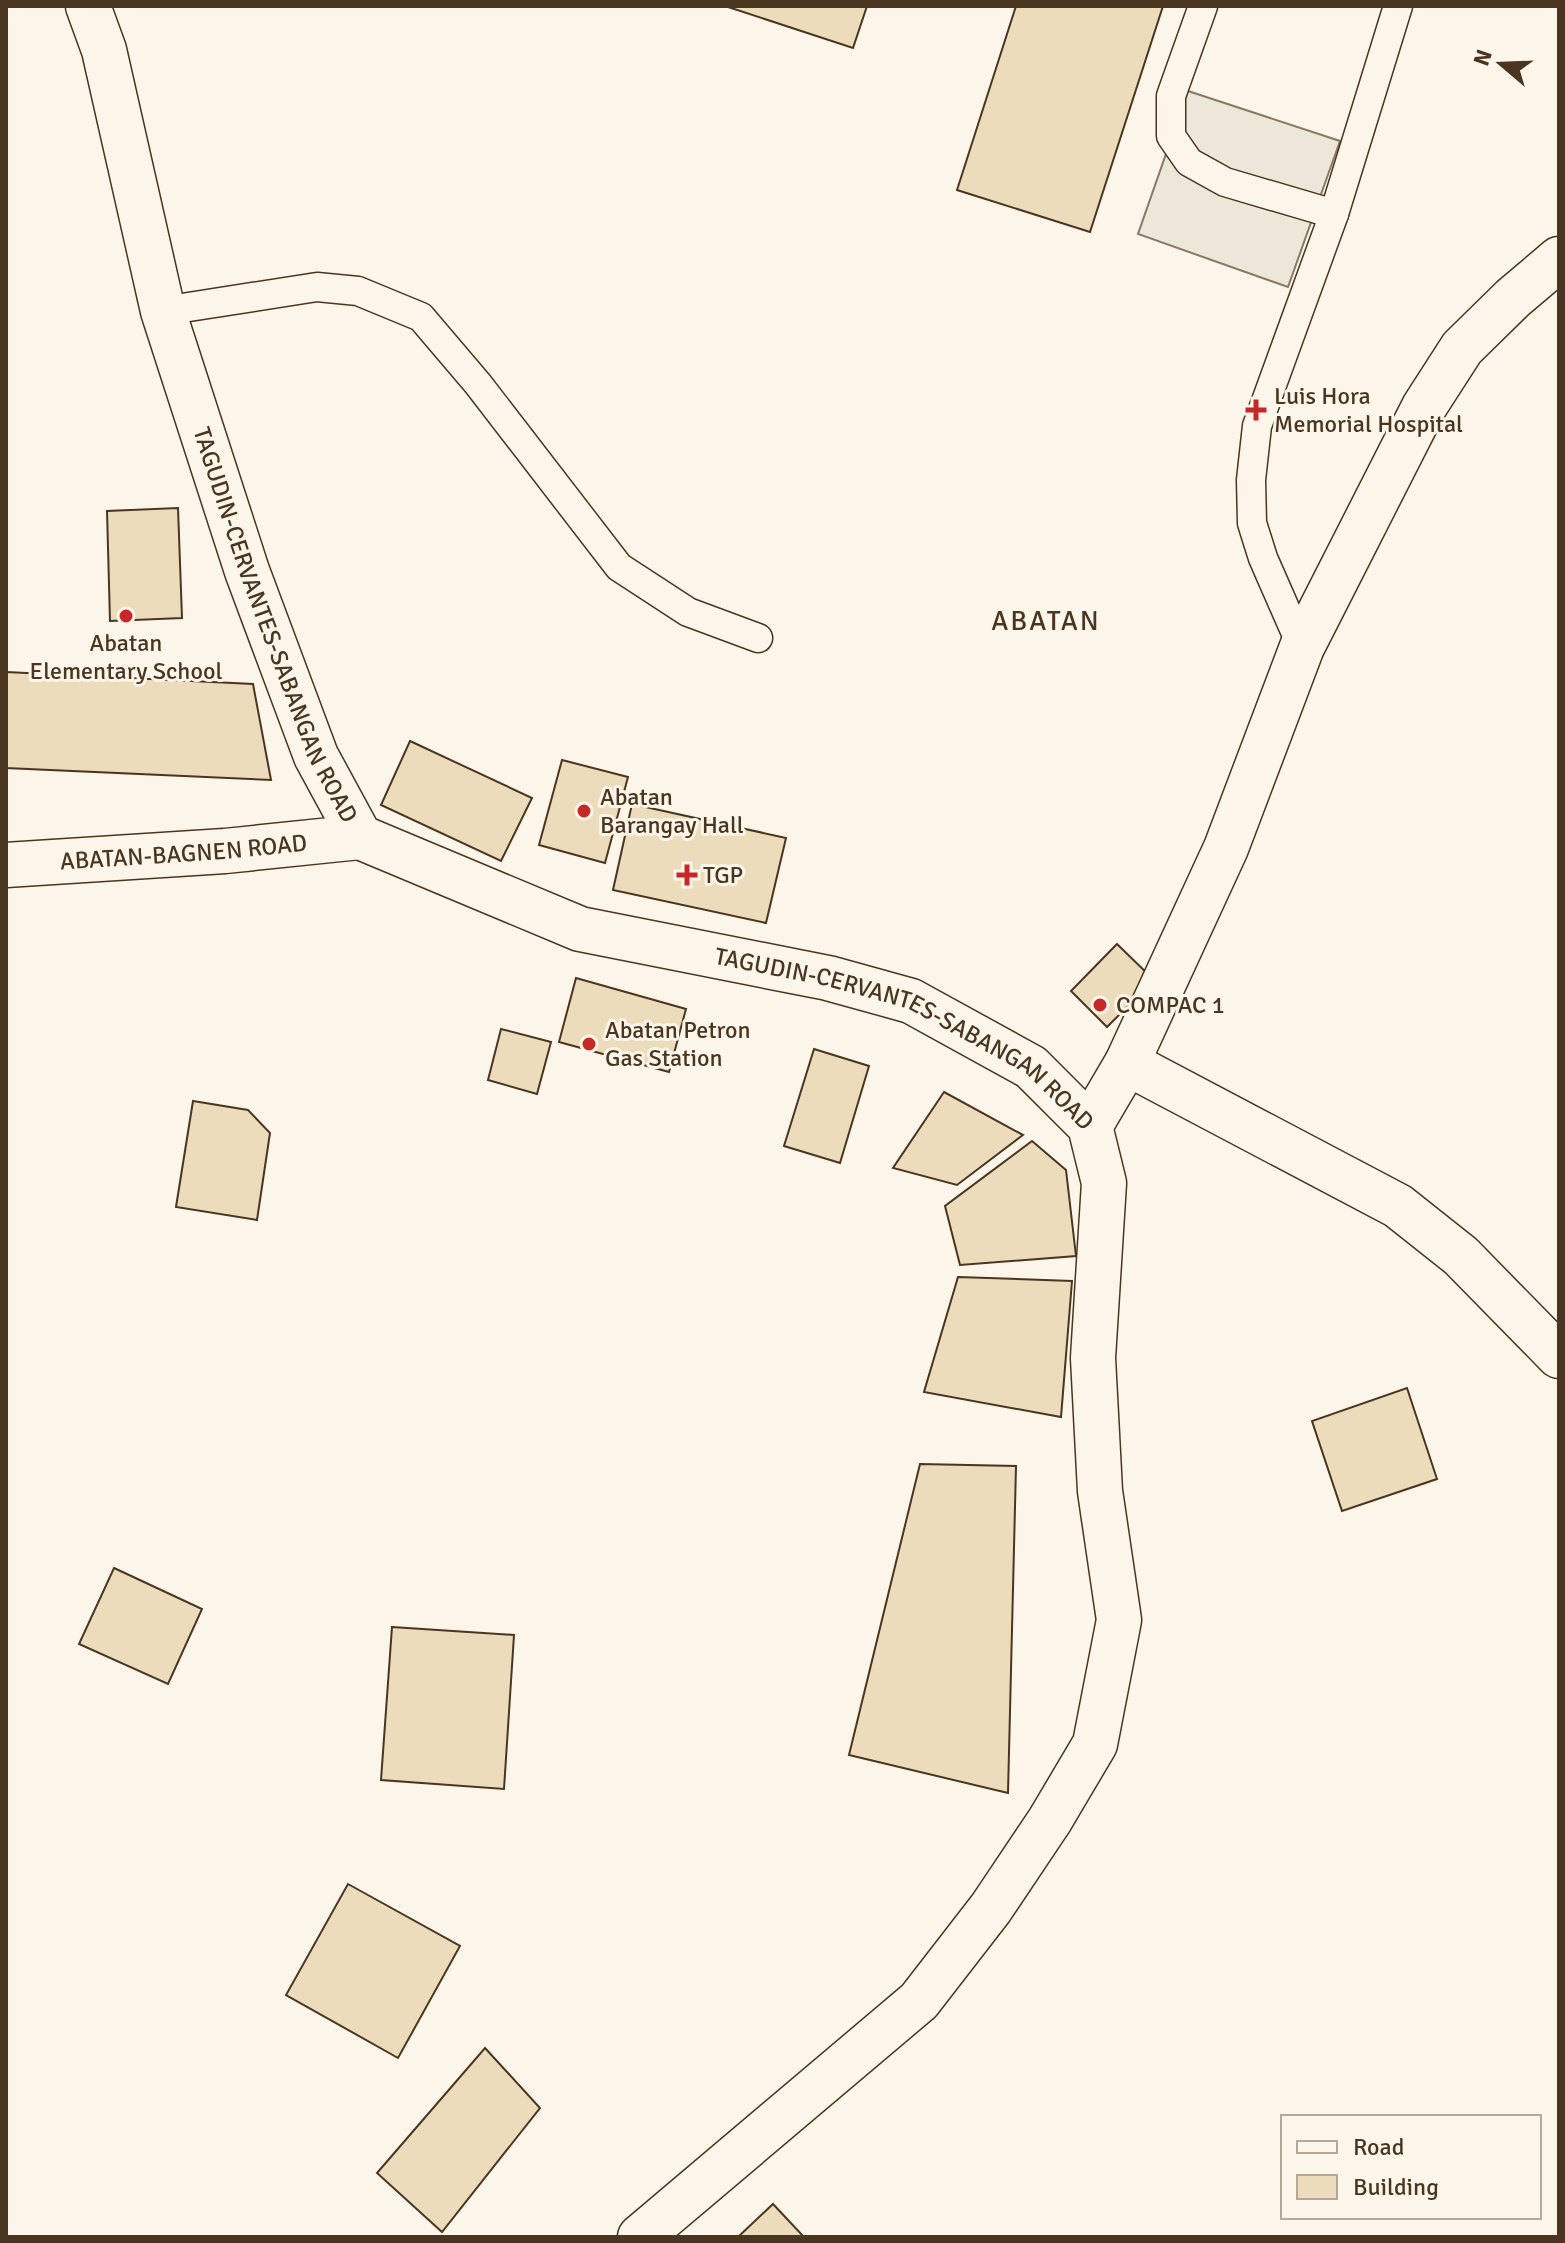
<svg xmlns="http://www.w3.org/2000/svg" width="1565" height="2243" font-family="Signika,sans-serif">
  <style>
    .parking { fill: #ede7d9; stroke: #887966; stroke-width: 2 }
    .building { fill: #ecdcbc; stroke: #4a3520; stroke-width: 2 }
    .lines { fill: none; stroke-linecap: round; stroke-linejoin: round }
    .lane-casing { stroke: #4a3520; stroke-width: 31 }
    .street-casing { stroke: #4a3520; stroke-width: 47 }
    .secondary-casing { stroke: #4a3520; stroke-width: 47 }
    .primary-casing { stroke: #4a3520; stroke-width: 47 }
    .lane { stroke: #fbf6e9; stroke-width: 28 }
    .street { stroke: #fbf6e9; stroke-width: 44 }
    .secondary { stroke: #fbf6e9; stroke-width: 44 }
    .primary { stroke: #fbf6e9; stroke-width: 44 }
    .poi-dot { fill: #c62828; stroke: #fbf6e9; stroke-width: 3 }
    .labels { text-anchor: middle; stroke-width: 6; stroke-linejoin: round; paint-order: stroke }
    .poi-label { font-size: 24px; fill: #4a3520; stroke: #fbf6e9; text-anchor: start }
    .street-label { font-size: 24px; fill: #4a3520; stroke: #fbf6e9 }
    .quarter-label { font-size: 28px; letter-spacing: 2px; fill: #4a3520; stroke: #fbf6e9 }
  </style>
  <rect width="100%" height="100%" fill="#fbf6e9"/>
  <path class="parking" d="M1188 91 1340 141 1288 287 1138 234Z"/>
  <g class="building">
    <path d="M725 6H867L853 48Z"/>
    <path d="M1016 6H1163L1090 232 957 190Z"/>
    <path d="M178 508 182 618 110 621 107 511Z"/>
    <path d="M6 672 253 684 271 780 6 768Z"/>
    <path d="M410 741 532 798 501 861 381 805Z"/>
    <path d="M562 760 628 777 605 863 539 845Z"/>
    <path d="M632 804 786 838 766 923 613 890Z"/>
    <path d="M1117 944 1154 980 1107 1027 1071 991Z"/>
    <path d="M576 978 686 1009 669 1072 559 1042Z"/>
    <path d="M501 1029 551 1042 537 1094 488 1080Z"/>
    <path d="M814 1049 869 1066 840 1163 784 1146Z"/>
    <path d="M944 1092 1023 1135 957 1185 893 1168Z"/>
    <path d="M193 1101 248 1110 270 1133 257 1220 176 1207Z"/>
    <path d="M1032 1141 1066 1170 1076 1256 960 1265 945 1206Z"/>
    <path d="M958 1277 1072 1281 1061 1417 924 1392Z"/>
    <path d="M1407 1388 1437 1479 1342 1511 1312 1421Z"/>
    <path d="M920 1464 1016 1466 1008 1793 849 1755Z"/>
    <path d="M114 1568 202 1609 168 1684 79 1644Z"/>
    <path d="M392 1627 514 1635 504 1789 381 1780Z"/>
    <path d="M348 1884 460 1946 398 2058 286 1995Z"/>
    <path d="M485 2048 540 2108 442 2232 377 2173Z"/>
    <path d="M773 2204 804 2237H738Z"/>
  </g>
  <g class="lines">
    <g class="lane-casing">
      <g id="lane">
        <path d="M1203 6 1171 96V136L1189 162 1225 182 1334 214"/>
        <path d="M163 311 317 287 358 291 421 317 478 384 619 567 688 612 758 638"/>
        <path d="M1302 647 1263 558 1252 523 1251 480 1257 426 1334 214 1398 6"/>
      </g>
    </g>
    <g class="street-casing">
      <path id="street" d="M1127 1063 1398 1206 1461 1256 1559 1356"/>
    </g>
    <g class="secondary-casing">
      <g id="secondary">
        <path id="s1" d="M6 865 225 851 360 837"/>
        <path d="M1090 1126 1127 1063 1226 848 1302 647 1424 407 1462 348 1513 298 1559 259"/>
      </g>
    </g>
    <g class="primary-casing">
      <g id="primary">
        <path id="s2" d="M88 6 104 50 163 311 247 571 316 756 360 837 580 929 828 978 911 1001 1031 1067 1090 1126 1104 1183 1093 1358 1100 1491 1119 1620 1095 1744 1050 1820 991 1908 919 2001 640 2237"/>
      </g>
    </g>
    <use href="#lane" class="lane"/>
    <use href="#street" class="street"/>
    <use href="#secondary" class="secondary"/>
    <use href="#primary" class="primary"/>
  </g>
  <g class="poi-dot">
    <path d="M1252 398h8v8h8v8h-8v8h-8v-8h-8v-8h8z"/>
    <circle cx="126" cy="616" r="8"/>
    <circle cx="584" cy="811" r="8"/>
    <path d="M683 863h8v8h8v8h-8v8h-8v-8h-8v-8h8z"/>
    <circle cx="1100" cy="1005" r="8"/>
    <circle cx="589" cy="1044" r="8"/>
  </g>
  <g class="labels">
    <g class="poi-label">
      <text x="1274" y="404">Luis Hora<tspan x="1274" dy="28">Memorial Hospital</tspan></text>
      <text x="126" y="651" text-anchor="middle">Abatan<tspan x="126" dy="28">Elementary School</tspan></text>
      <text x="600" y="805">Abatan<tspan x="600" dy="28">Barangay Hall</tspan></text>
      <text x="703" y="883">TGP</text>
      <text x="1116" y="1013">COMPAC 1</text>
      <text x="605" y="1038">Abatan Petron<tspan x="605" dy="28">Gas Station</tspan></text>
    </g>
    <g class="street-label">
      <text dy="8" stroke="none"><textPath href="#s2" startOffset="648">TAGUDIN-CERVANTES-SABANGAN ROAD</textPath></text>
      <text dy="8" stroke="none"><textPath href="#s1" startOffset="178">ABATAN-BAGNEN ROAD</textPath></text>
      <text dy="8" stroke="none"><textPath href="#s2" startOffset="1464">TAGUDIN-CERVANTES-SABANGAN ROAD</textPath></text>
    </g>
    <g class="quarter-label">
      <text x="1046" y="630">ABATAN</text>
    </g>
  </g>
  <rect width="1565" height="2243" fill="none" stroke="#4a3520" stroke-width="16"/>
  <rect x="1281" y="2115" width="260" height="104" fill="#fbf6e9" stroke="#b4a999" stroke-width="2"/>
  <rect x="1297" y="2141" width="40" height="12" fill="#fbf6e9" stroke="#b4a999" stroke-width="2"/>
  <text x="1353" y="2155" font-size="24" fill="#4a3520">Road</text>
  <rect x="1297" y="2175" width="40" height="24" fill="#ecdcbc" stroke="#b4a999" stroke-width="2"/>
  <text x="1353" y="2195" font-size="24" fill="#4a3520">Building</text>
  <g transform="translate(1501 64) rotate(289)" stroke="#fbf6e9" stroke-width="6" paint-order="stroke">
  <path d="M0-6L14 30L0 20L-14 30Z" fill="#4a3520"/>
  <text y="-12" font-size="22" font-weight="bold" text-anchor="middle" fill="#4a3520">N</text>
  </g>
</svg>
